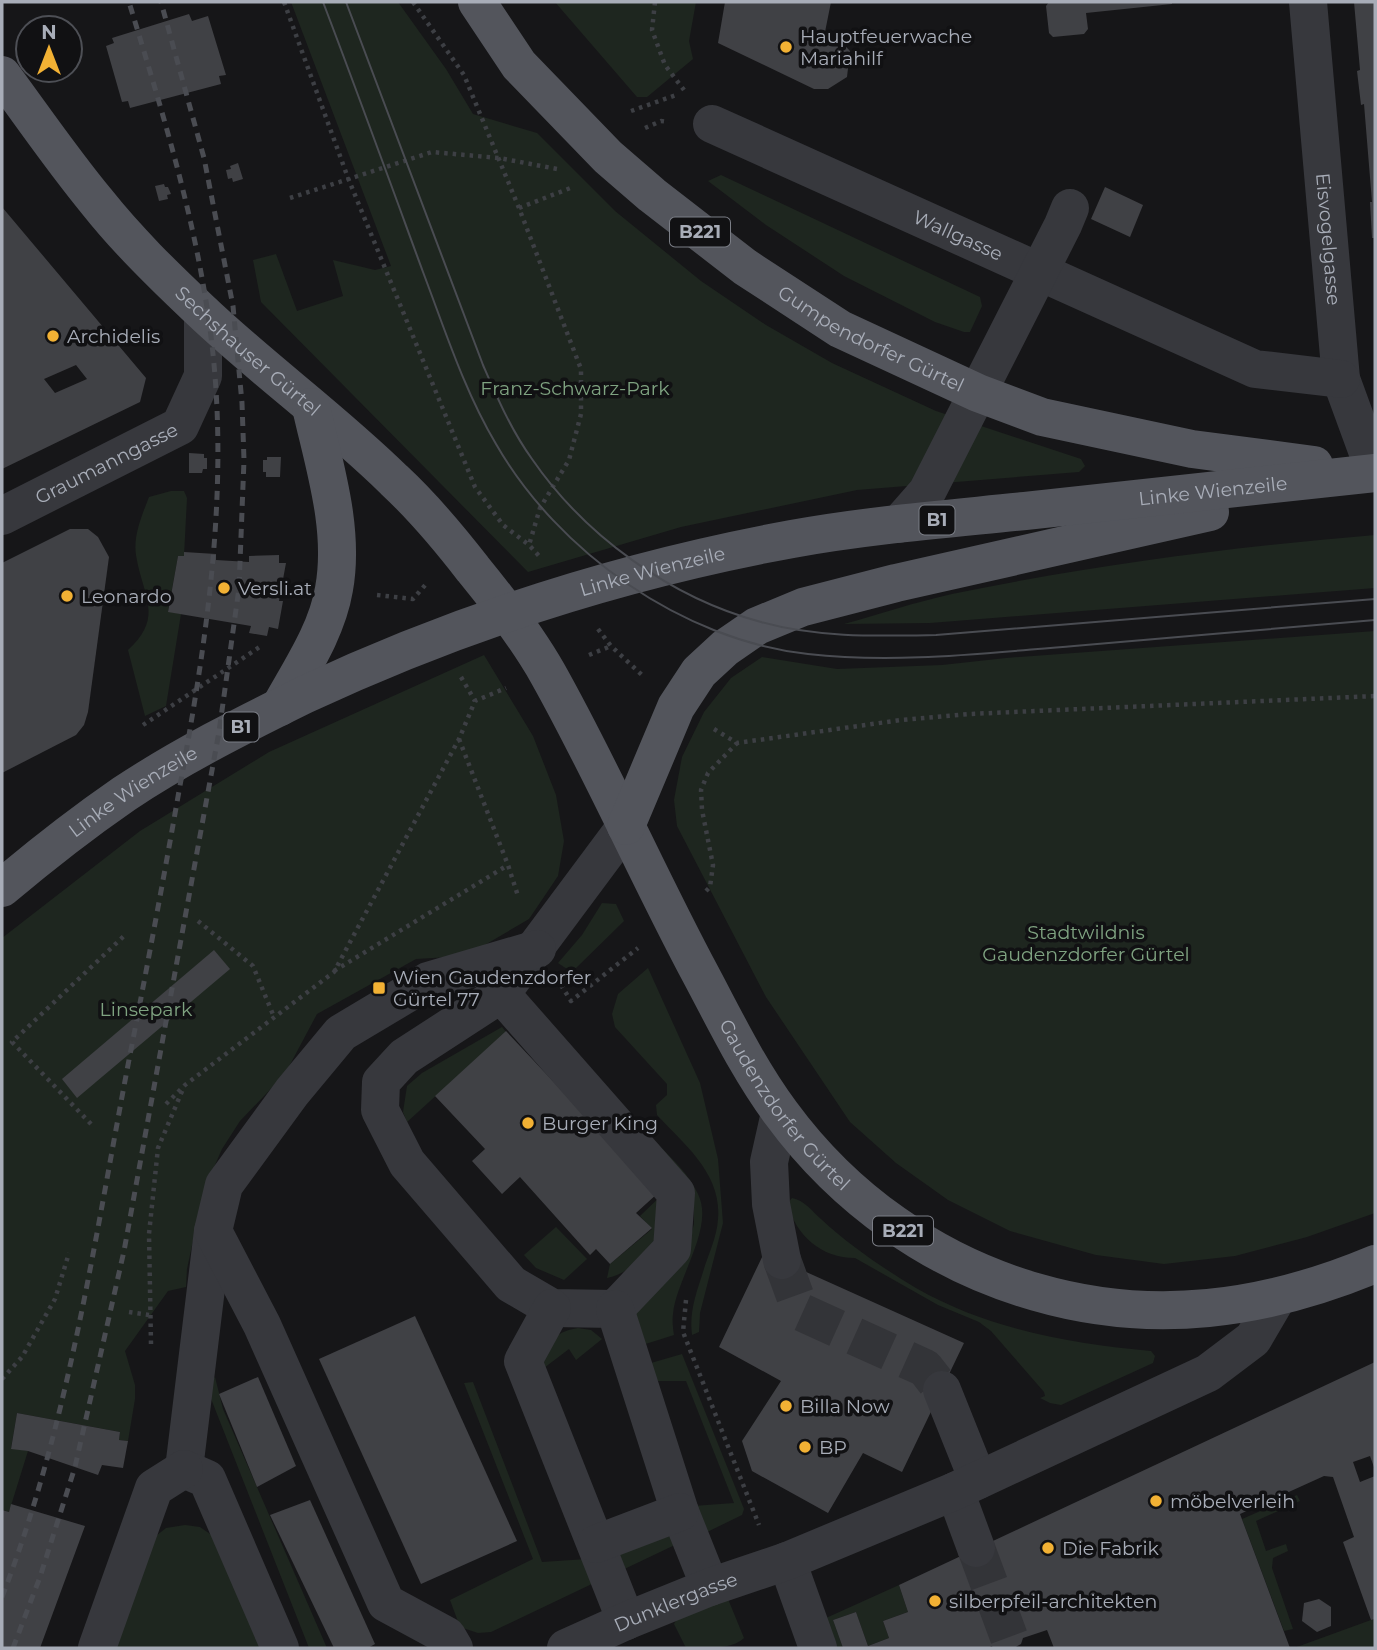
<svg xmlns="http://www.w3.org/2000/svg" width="1377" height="1650" font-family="Montserrat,sans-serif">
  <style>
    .green { fill: #1e261f }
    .building { fill: #404145; fill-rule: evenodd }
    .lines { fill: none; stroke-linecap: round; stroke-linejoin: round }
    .minor-tunnel { stroke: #333438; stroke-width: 38; stroke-dasharray: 38 19; stroke-linecap: butt }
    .path { stroke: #3d3f44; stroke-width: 4.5; stroke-dasharray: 3.5 5; stroke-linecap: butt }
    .minor { stroke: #37383d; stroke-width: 38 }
    .major { stroke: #53555c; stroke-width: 38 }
    .tram { stroke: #4a4c52; stroke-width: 2 }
    .rail { stroke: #4a4c52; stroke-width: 5; stroke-dasharray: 9 7; stroke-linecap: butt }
    .poi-dot { fill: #f2b134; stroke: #111113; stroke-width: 2.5 }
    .labels { text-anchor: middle; stroke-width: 7; stroke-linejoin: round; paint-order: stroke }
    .shield { fill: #111113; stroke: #7b7e86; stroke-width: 2 }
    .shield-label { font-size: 18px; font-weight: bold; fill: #a8adb8 }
    .poi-label { font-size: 19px; fill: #a8adb8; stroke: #111113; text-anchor: start }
    .street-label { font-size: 19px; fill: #a8adb8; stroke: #111113 }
    .park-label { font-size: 19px; fill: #7fa381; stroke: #111113 }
  </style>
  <rect width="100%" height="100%" fill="#161618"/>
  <g class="green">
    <path d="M291 2H398L446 69 473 114 537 133 615 211 701 281 766 325 832 363 936 411 1081 459 1085 466 1079 472 857 490 681 527 528 572 261 302 253 260 276 254 297 311 343 296 333 260 375 270 391 266Z"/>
    <path d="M555 2H696L689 41 693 59 647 97H637Z"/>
    <path d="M721 175 980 297 982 306 970 332H964L935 322 844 276 766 225 708 181Z"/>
    <path d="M171 491H184L187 498 184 556H178L168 611 181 614 166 706 145 716 128 650C165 616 142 595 136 555 133 536 142 515 149 497Z"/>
    <path d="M1375 535V588L930 623 844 624C880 614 916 602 952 594 1092 565 1233 547 1375 535Z"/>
    <path d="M1375 631V1213L1307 1237 1235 1256 1164 1264 1096 1255 1010 1231 948 1200 896 1163 850 1122 766 997 677 826 674 800 682 757 704 712 731 678 762 657 837 669 942 665 1006 658Z"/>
    <path d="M484 655 533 736 556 795 564 841 558 876 529 919 466 956 416 959 317 1014 285 1074 240 1121 222 1149 208 1181 197 1222 187 1269 186 1287 168 1291 125 1351 135 1385V1399L128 1441 119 1440 120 1432 17 1413 11 1448 28 1451 9 1512 2 1510V938L140 831 269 752Z"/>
    <path d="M602 903 616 904 624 921 576 968 567 969 558 963 582 935Z"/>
    <path d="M648 968 700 1083 718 1159 723 1223 700 1313 699 1332 692 1335C689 1312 696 1294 703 1272 708 1255 717 1237 718 1219 722 1174 685 1145 657 1115L656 1105 667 1095V1084L615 1027 612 1014 618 994Z"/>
    <path d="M502 1027 506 1032 407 1122 403 1112 407 1086 422 1073Z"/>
    <path d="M657 1143C672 1159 689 1174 698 1194 715 1228 676 1279 673 1314 672 1321 673 1328 674 1335L636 1347 626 1313 689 1243 694 1224V1204Z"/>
    <path d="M664 1193 660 1239C645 1254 629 1274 607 1278L610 1264 652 1229 640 1216Z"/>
    <path d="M792 1198C804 1200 812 1211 821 1219 850 1246 883 1268 916 1288 988 1329 1070 1344 1151 1351L1155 1356 1153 1363 1061 1405 1050 1403 1040 1398 1045 1396 1044 1392 991 1331 979 1322 938 1305 855 1258C821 1258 797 1236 787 1204Z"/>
    <path d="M556 1227 587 1259 564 1280 536 1268 524 1255Z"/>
    <path d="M578 1328 591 1330 602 1339 576 1360 569 1349 540 1371C548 1347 550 1332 578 1328Z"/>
    <path d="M682 1354 744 1509 742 1515 701 1535 693 1506 734 1503 686 1381H658L644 1365Z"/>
    <path d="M215 1377 223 1409 327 1648H309L206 1386Z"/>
    <path d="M473 1382 542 1562 587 1559 596 1582 491 1632 478 1633 460 1627 450 1600 533 1559 464 1383Z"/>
    <path d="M1297 1495 1300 1501 1256 1521 1266 1551 1286 1544 1288 1551 1273 1558 1272 1568 1293 1629 1284 1631 1242 1519Z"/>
    <path d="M185 1525 200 1527 213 1536 262 1648H111L152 1539 166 1528Z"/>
    <path d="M668 1532 679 1543 616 1573 615 1553Z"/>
    <path d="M899 1585 908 1612 883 1621 889 1638 868 1646 856 1612 833 1620 843 1648H835L826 1618Z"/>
    <path d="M728 1599 744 1638C732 1650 703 1648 686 1648L674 1624 678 1617Z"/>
    <path d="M1375 1619V1648H1294L1371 1620Z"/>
  </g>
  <g class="building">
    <path d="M725 2H831L825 32 835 35 850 51 847 77 828 89H814L718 43Z"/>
    <path d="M1049 2H1172V4L1086 13 1088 29 1084 34 1053 37 1049 33 1046 6Z"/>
    <path d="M1354 2H1375V238H1372L1370 202H1372L1364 104 1361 105 1357 71 1360 70Z"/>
    <path d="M189 14 192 21 208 16 226 75 219 76 221 84 130 108 128 101 122 102 106 46 114 43 112 38Z"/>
    <path d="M238 163 243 179 233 182 232 178 228 179 226 170 231 169 230 166Z"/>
    <path d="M164 184 165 187H168L171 194 167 195 168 199 159 201 155 186Z"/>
    <path d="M1105 187 1143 205 1130 237 1091 219Z"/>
    <path d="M2 207 146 378 140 402 2 469ZM76 365 87 379 55 393 44 379Z"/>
    <path d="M189 453 204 454V458H207V469H203L202 473H189Z"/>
    <path d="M267 457H281L280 477H266V472H263V460H267Z"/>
    <path d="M70 529H88L98 537 109 557 88 712 84 725 76 735 2 773V563Z"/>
    <path d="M184 552 216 554V560L249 562V556L279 555V563H286L279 601H283L278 629 269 627 267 636 249 633 251 626 168 612 178 556H184Z"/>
    <path d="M214 950 230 969 77 1098 62 1079Z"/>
    <path d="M506 1031 658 1193 636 1213 652 1228 610 1264 596 1249 590 1255 520 1177 502 1194 472 1161 485 1149 435 1096Z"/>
    <path d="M764 1253 964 1343 902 1472 863 1453 828 1513 752 1471 742 1441 781 1381 719 1347Z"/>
    <path d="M415 1316 517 1541 421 1584 319 1359Z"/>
    <path d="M1375 1362V1470L1370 1456 1353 1462 1360 1482 1375 1476V1619L1371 1620 1343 1542 1354 1537 1333 1477 1324 1476 1240 1514 1290 1648H1054L1047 1630 1023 1638 1021 1644 1014 1648H993L992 1646 987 1648H843L833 1620 856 1612 868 1646 889 1638 883 1621 908 1612 899 1585Z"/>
    <path d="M258 1377 296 1466 257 1487 219 1394Z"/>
    <path d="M17 1413 120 1432 119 1440 128 1441 123 1468 102 1465 98 1475 28 1451 11 1449Z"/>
    <path d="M310 1500 375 1644 368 1648H334L270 1515Z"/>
    <path d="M11 1504 85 1526 40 1648H2V1510L9 1512Z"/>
    <path d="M1319 1599 1331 1607V1626L1317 1632 1302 1621 1304 1603Z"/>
  </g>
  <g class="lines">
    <g class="minor-tunnel">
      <path d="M782 1260 801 1312 925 1368 942 1390"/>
      <path d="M976 1548 1013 1648"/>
    </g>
    <g class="path">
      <path d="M284 2 348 178 475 487 503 525 529 545 540 557"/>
      <path d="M413 2 464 75 519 208 581 369V414L569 460 540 508 529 545"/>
      <path d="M655 2 652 30 665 65 684 90"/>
      <path d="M631 111 676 95"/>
      <path d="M645 128 661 121 669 122"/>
      <path d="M290 198 432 152 499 158 557 169"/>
      <path d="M519 208 573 187"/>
      <path d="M377 595 413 599 427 583"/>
      <path d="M598 629 611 646 643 676"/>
      <path d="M589 655 611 646"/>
      <path d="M461 677 475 701"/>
      <path d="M143 725 261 646"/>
      <path d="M714 729 737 743 901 720 969 714 1375 696"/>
      <path d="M459 739 508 865 518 896"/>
      <path d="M706 891 710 887 713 865 702 810 701 790 708 773 737 743"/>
      <path d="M198 921 253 966 274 1017"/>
      <path d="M334 971 508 865"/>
      <path d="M561 985 571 1001 638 948"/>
      <path d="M166 1104 185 1085 334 972 459 739 475 701 506 688"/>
      <path d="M91 1124 12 1042 124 936"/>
      <path d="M686 1300 683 1332 759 1525"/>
      <path d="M129 1312 149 1315"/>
      <path d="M151 1344 149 1234 158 1148 183 1089"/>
      <path d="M2 1379 22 1357 55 1299 69 1253"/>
    </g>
    <g class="minor">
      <path id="s1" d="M1308 2 1341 379 1375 472"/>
      <path id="s2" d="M712 124 1255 369 1341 379"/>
      <path id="s3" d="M2 516 180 426 203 376V313"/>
      <path d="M899 524 927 492 1063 225 1070 208"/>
      <path d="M501 994 676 1193 672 1249 615 1309 552 1308 511 1284 407 1163 380 1110 381 1082 404 1057 501 994 626 826"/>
      <path d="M780 1113 769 1162 771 1204 782 1260"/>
      <path d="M552 1308 523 1361 626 1621"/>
      <path d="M615 1309 680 1512 710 1587"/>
      <path d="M942 1390 978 1480"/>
      <path d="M184 1469 213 1231"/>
      <path d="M184 1469 207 1479 280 1648"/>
      <path d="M955 1491 976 1548"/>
      <path d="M596 1544 680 1512"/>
      <path d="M787 1561 818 1648"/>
      <path d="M97 1648 154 1488 184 1469"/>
      <path d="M454 1648 447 1636 386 1603 262 1325 213 1231 224 1185 292 1092 341 1033 428 981 537 949"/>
      <path id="s4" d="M566 1648 626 1621 710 1587 787 1561 955 1491 1208 1373 1253 1339 1277 1298"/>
    </g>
    <g class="major">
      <path id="s5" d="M477 2 519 65 608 157 652 195 745 267 840 329 978 393 1042 417 1192 449 1314 465"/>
      <path id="s6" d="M2 75C33 117 63 161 97 202 128 241 164 276 200 310 262 369 333 420 394 480 423 507 449 538 473 569 500 602 527 637 548 674 603 772 648 876 701 975 726 1022 749 1070 781 1113 844 1199 934 1263 1036 1292 1153 1326 1265 1310 1375 1264"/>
      <path d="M280 707C301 669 327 631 334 589 345 529 324 465 311 407"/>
      <path d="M626 826 676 707 699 672 725 648 757 626 803 607 896 583 1210 512"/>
      <path id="s7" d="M2 888C41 855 82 823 124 794 181 756 243 725 304 695 460 622 623 570 792 539 869 525 947 519 1025 511 1142 498 1258 486 1375 473"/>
    </g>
    <g class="tram">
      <path d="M323 2C357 91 390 182 423 272 445 330 464 390 496 444 558 552 682 640 808 654 896 664 985 653 1074 646 1174 637 1275 629 1375 620"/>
      <path d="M346 2 483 365C497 397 511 430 532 459 585 536 671 598 761 622 818 638 878 636 936 635L1375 599"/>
    </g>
    <g class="rail">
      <path d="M2 1597C68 1427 94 1243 128 1065 146 973 163 882 179 791 204 655 226 515 215 376 205 248 166 124 129 2"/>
      <path d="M13 1648 40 1577 75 1467 124 1251 219 732 239 588 244 460 242 403 233 306 204 158 161 2"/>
    </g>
  </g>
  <g class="poi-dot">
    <circle cx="786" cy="47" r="7"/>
    <circle cx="53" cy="336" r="7"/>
    <circle cx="224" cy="588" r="7"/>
    <circle cx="67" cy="596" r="7"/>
    <rect x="372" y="981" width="14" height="14" rx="3.5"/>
    <circle cx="528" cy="1123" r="7"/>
    <circle cx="786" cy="1406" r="7"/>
    <circle cx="805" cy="1447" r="7"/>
    <circle cx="1156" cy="1501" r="7"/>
    <circle cx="1048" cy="1548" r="7"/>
    <circle cx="935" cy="1601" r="7"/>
  </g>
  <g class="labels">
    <g class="shield">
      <rect x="670" y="217.5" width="60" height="29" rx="5"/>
      <rect x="919.5" y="505.5" width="35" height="29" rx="5"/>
      <rect x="223.5" y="712.5" width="35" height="29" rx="5"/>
      <rect x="873" y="1216.5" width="60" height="29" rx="5"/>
    </g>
    <g class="shield-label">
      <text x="700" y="238">B221</text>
      <text x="937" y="526">B1</text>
      <text x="241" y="733">B1</text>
      <text x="903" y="1237">B221</text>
    </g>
    <g class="poi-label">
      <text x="800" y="43">Hauptfeuerwache<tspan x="800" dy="22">Mariahilf</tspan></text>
      <text x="67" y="343">Archidelis</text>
      <text x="238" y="595">Versli.at</text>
      <text x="81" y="603">Leonardo</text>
      <text x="393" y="984">Wien Gaudenzdorfer<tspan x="393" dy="22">Gürtel 77</tspan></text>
      <text x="542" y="1130">Burger King</text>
      <text x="800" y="1413">Billa Now</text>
      <text x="819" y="1454">BP</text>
      <text x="1170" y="1508">möbelverleih</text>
      <text x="1062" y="1555">Die Fabrik</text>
      <text x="949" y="1608">silberpfeil-architekten</text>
    </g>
    <g class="street-label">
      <text dy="7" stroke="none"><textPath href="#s2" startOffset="270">Wallgasse</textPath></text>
      <text dy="7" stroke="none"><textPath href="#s1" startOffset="238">Eisvogelgasse</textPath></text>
      <text dy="7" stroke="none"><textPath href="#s5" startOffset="525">Gumpendorfer Gürtel</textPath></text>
      <text dy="7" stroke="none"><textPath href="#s6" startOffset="371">Sechshauser Gürtel</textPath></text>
      <text dy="7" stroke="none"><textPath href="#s3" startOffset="117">Graumanngasse</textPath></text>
      <text dy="7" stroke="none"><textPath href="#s7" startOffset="1297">Linke Wienzeile</textPath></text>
      <text dy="7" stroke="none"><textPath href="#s7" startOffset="730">Linke Wienzeile</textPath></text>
      <text dy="7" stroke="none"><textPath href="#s7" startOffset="163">Linke Wienzeile</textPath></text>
      <text dy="7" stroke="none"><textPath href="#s6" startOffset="1307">Gaudenzdorfer Gürtel</textPath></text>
      <text dy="7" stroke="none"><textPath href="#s4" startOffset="119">Dunklergasse</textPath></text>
    </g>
    <g class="park-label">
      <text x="575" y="395">Franz-Schwarz-Park</text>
      <text x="1086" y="939">Stadtwildnis<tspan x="1086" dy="22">Gaudenzdorfer Gürtel</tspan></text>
      <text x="146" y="1016">Linsepark</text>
    </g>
  </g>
  <rect width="1377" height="1650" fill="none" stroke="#a8adb8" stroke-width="7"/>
  <g transform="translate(49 49)"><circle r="33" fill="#111113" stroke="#4d4f55" stroke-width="2"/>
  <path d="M0-5L12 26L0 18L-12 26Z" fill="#f2b134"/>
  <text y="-10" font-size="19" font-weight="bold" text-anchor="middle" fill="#a8adb8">N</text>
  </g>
</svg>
